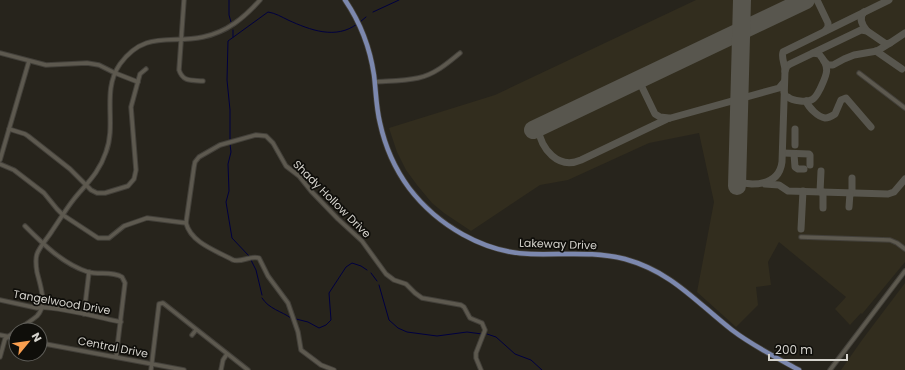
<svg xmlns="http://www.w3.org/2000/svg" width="905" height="370" font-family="Poppins,sans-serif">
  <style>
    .built { fill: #322d1e }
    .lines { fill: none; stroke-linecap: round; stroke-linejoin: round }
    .stream { stroke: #000040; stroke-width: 1 }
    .taxiway { stroke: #58564e; stroke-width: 7 }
    .runway { stroke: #58564e; stroke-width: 18 }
    .minor-casing { stroke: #43403a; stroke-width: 5.5 }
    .major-casing { stroke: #43403a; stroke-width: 6 }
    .minor { stroke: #5d594f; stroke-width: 3.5 }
    .major { stroke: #7c88ae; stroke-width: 4.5 }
    .labels { text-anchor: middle; stroke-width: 3.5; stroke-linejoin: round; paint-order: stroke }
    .street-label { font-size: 11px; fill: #d5d3cd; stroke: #0f0e0a }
  </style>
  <rect width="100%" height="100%" fill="#27241c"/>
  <g class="built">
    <path d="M696 0H905V262L862 314 861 313 850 325 835 309 846 297 779 242 768 262 771 285 756 287 758 305 736 327 697 292 714 202 699 133 649 143 568 180 540 185 471 231 444 213 432 203 417 185 406 170 397 152 389 128 495 95Z"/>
    <path d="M905 283V370H841L862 340Z"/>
  </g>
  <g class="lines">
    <g class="stream">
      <path d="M229 0V15L231 22"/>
      <path d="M373 12 399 0"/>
      <path d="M360 22 366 17"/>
      <path d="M233 30V37"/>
      <path d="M230 140V110L227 80 228 41 268 12C275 13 282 17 288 20 310 30 336 40 357 24"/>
      <path d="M230 144 231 152 228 164 229 191 226 202 232 238 249 256"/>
      <path d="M251 260 256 270 262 295"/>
      <path d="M371 273 377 281"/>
      <path d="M379 285 389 320 398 328 407 332 437 336 467 332 482 334"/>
      <path d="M262 298C269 309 281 311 291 318"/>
      <path d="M296 319 308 322 319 328 326 325 331 320 329 293 346 267 352 263 361 266 367 270"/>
      <path d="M487 334 496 337 515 354 531 360 542 370"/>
    </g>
    <g class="taxiway">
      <path d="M817 0 828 23V27L825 31"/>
      <path d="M864 12C858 18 862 25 867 31"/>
      <path d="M876 51 902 69"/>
      <path d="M824 61 828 65H833L844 59 854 55 877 51 890 43"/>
      <path d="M785 71 787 66 790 64 861 30 867 31 886 44 890 43 905 33"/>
      <path d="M645 77 641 81V85L655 114 660 117 669 118"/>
      <path d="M631 83 637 82 641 85"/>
      <path d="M784 92C785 95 785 96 788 97 792 101 808 103 813 99 816 97 818 93 820 89 827 74 831 68 819 54L813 53"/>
      <path d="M806 101C809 108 818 117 825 118 829 118 832 116 835 114L841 100 846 98 871 127"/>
      <path d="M538 128C541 149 558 170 581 160L667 119 779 88 784 82"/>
      <path d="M795 145V129"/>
      <path d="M783 153 809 154 810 155V165"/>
      <path d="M794 154 795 167 798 169H804"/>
      <path d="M737 180C742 184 746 183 752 184 768 184 780 178 782 162L785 71C785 64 781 58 783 52L889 0"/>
      <path d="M765 184 779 185 788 191 888 194 894 192 905 179"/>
      <path d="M820 192 821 171"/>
      <path d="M852 193V178"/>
      <path d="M849 207 850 193"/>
      <path d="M823 208V192"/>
      <path d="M801 229 803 191"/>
    </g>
    <g class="runway">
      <path d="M533 130 806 0"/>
      <path d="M737 186 742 0"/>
    </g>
    <g class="minor-casing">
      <g id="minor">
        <path d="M184 0 179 70C183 82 191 80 203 81"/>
        <path d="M0 53 46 65 87 63 99 65 115 73 138 82"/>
        <path d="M859 73 905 108"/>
        <path d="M375 82C389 81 404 81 418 78 434 75 448 63 460 53"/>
        <path d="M9 129 25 134 28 136 70 169 91 190 97 193H105L128 186 134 179 136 170 131 107 140 74 146 69"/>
        <path d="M0 160 29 61"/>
        <path d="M0 164 14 170 44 193 57 209 63 215 98 238H109L124 226 147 218 186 223"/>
        <path d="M25 226C43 244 63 264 88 272 99 275 112 271 122 277L125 283 116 357"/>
        <path d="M801 237 890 240 897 243 905 249"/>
        <path d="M0 300 37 308C49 304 105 319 121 322"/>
        <path d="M84 314 89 272"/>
        <path d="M17 330C23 326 31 321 37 316 48 305 40 285 37 272 36 266 35 260 37 254 40 246 47 239 52 231 59 221 66 209 74 199 87 183 99 173 106 152 117 123 101 91 120 64 145 30 170 44 203 37 227 32 244 18 260 0"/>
        <path d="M0 335 16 338"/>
        <path d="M192 335 196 330"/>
        <path d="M40 343 184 370"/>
        <path d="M0 357 5 339 16 331"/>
        <path d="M151 370 159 304 163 303 248 370"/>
        <path d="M221 370 223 360 227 354"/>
        <path d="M334 370 321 365 301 350 298 332 288 303 268 276 259 258C250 255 242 263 233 260 217 251 191 243 186 223L194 167 195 162 199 157 220 145 256 135 266 136 273 143 286 166 299 176 311 191 338 219 362 241 386 274 394 280 406 284 415 293 422 298 461 305 464 307 470 318 482 323 485 330 476 353V358L481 370"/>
        <path d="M830 370 905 271"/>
      </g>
    </g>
    <g class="major-casing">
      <path id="major" d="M345 0C360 22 370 48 374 75 376 91 376 107 380 123 385 146 395 169 409 188 437 225 484 253 531 254 563 255 594 251 625 259 672 272 696 302 732 330 753 346 777 358 799 370"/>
    </g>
    <use href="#minor" class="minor"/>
    <use href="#major" class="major"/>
  </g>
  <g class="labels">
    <g class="street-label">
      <text transform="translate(332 199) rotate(45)" y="4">Shady Hollow Drive</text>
      <text transform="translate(558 244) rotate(2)" y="4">Lakeway Drive</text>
      <text transform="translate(62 302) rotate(10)" y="4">Tangelwood Drive</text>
      <text transform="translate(113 347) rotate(11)" y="4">Central Drive</text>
    </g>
  </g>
  <g transform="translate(28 342) rotate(61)"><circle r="19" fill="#0f0e0a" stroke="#5e5d58"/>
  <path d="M0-3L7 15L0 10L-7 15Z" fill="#fa9f4f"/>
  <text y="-6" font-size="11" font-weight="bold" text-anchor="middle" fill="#d5d3cd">N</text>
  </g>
  <path d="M769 354v6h78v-6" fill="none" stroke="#d5d3cd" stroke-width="2"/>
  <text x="775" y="354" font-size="12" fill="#d5d3cd" stroke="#0f0e0a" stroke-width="3" paint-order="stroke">200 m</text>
</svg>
